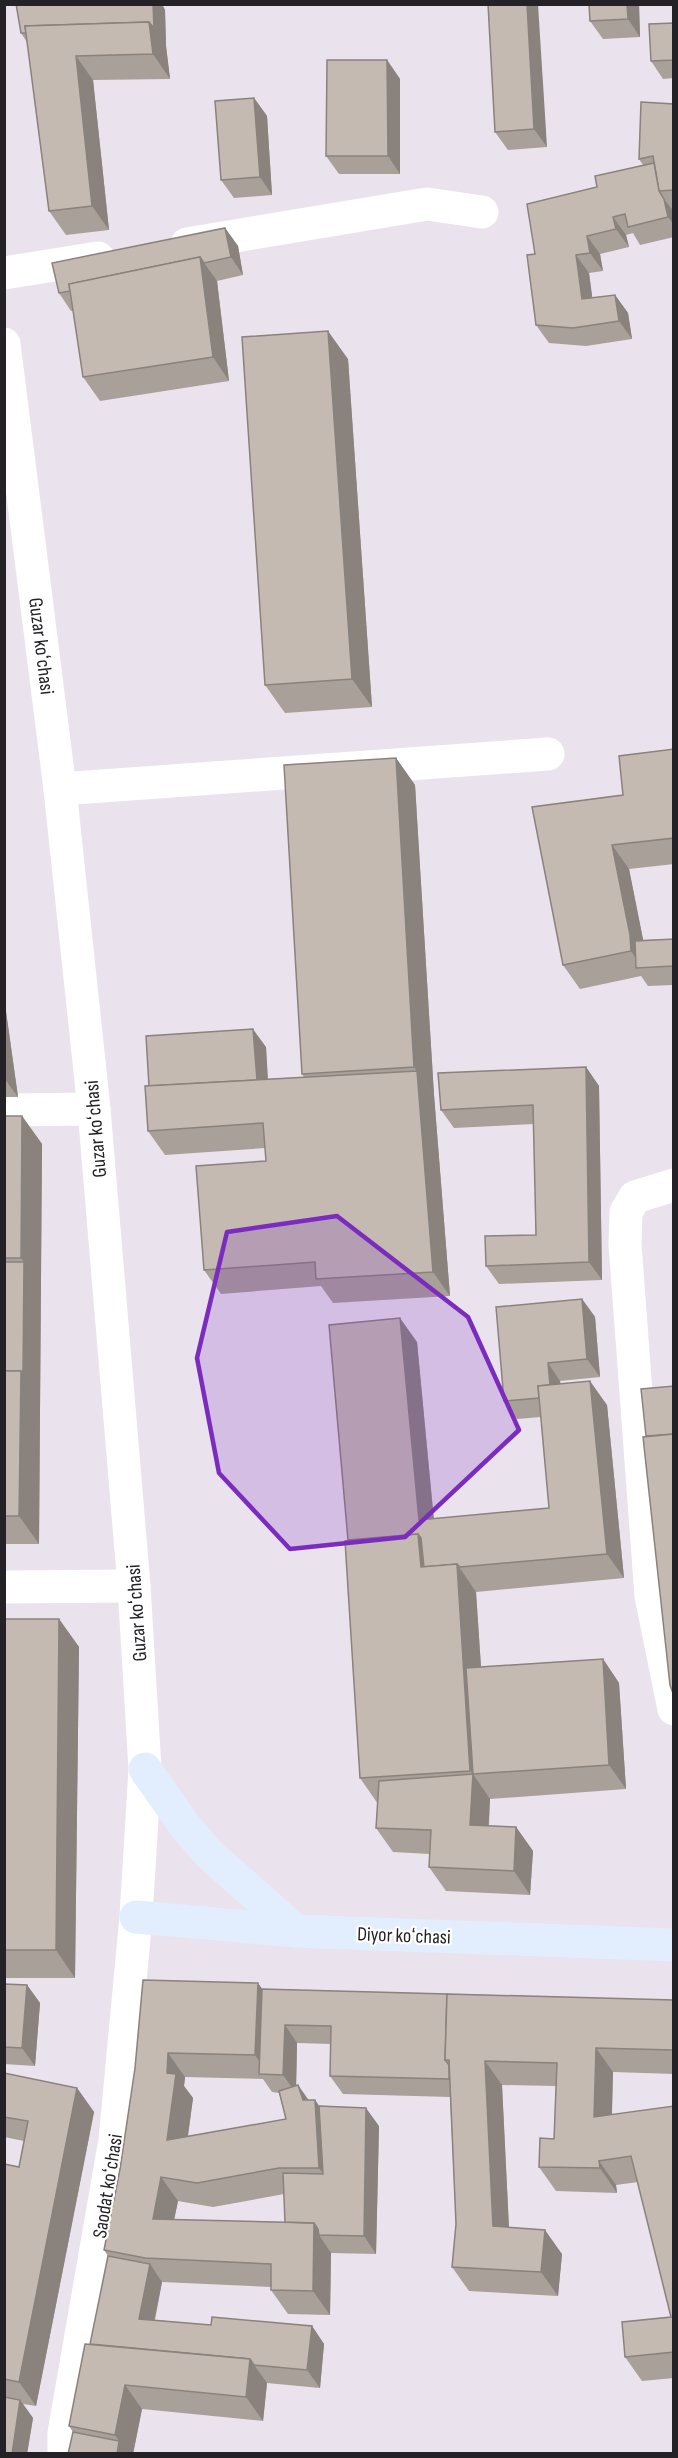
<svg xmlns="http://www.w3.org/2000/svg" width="678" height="2458" font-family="'Sofia Sans Condensed',sans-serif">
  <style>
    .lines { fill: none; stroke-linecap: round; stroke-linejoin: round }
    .minor { stroke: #fff; stroke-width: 33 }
    .tertiary { stroke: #fff; stroke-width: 33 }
    .secondary { stroke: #e2edfe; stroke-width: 33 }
    .wall { fill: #a9a099; fill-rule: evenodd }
    .shaded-wall { fill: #89827d }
    .building { fill: #c4bab2; stroke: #89827d; stroke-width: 1.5 }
    .marked { fill: #7b2cbf; fill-opacity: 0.2; stroke: #7b2cbf; stroke-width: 4.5; stroke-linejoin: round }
    .labels { text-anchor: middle; stroke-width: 4.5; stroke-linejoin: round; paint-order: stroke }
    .street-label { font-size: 20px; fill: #242226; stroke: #fff }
  </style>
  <rect width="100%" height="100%" fill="#eae3ed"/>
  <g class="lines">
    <g class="minor">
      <path d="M187 244 427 204 482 212"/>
      <path d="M4 273 98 258"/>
      <path d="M60 789 548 754"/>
      <path d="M4 1110 94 1109"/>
      <path d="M674 1185 635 1197 626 1212 625 1244 651 1596 674 1709"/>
    </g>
    <g class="tertiary">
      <path d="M4 344 60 789 94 1109 134 1586 145 1769 136 1917 115 2140 64 2433V2454"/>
      <path d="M4 1587 134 1586"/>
    </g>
    <g class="secondary">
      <path d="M145 1769 185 1826 209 1854 296 1931"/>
      <path d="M136 1917 296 1931 674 1945"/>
    </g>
  </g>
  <g class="wall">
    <path d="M16 4H162L165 10 166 46 170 79 93 80 109 230 66 235 49 211 27 42 21 33Z"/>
    <path d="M488 4 547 147 508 150 495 132Z"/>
    <path d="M589 4H639L640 37 603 39 590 21Z"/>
    <path d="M674 23V78L663 79 651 61Z"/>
    <path d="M387 60 400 79V174H339L326 156Z"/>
    <path d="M254 98 267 116 272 195 234 198 221 180Z"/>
    <path d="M674 104V237L640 245 633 233 626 235 629 247 600 254 603 271 589 273 592 298 615 295 628 313 632 339 586 346 549 343 536 325 535 254 597 187 643 165 639 159Z"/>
    <path d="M225 228 238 246 243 275 217 281 229 381 100 401 83 377 73 311H71L59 293Z"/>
    <path d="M348 359 372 707 285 713 265 685Z"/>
    <path d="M674 749V864L629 869 643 940 674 939 673 985 648 986 641 976 580 989 563 965 623 795Z"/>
    <path d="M396 758 415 785 434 1095 450 1296 333 1303 321 1286 221 1294 204 1270 266 1161 265 1148 165 1155 148 1131 149 1086 266 1047 268 1079 304 1077 302 1074Z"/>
    <path d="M4 997 18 1097H4Z"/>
    <path d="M586 1067 599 1086 602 1280 499 1284 486 1266 536 1235 534 1124 454 1128 441 1110Z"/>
    <path d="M4 1116H22L42 1144 39 1544H4Z"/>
    <path d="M582 1299 595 1317 600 1377 560 1381 561 1384 607 1405 624 1578 476 1592 481 1667 603 1659 619 1683 626 1789 490 1799 489 1826 516 1827 533 1851 530 1895 446 1891 429 1867 430 1854 393 1852 376 1828 378 1804 360 1778 348 1540 417 1342 434 1519 549 1508 541 1417 517 1419 504 1401Z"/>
    <path d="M4 1619H59L79 1647 75 1978H4Z"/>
    <path d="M4 1984 27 1985 40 2003 35 2066 4 2064Z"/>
    <path d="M262 1989 674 2000V2074L613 2072 612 2115 674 2106V2378L642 2381 625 2357 671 2317 638 2182 616 2185 617 2193 556 2191 539 2167 554 2139 556 2086 502 2085 509 2227 562 2254 558 2296 469 2291 452 2267 456 2224 450 2097 343 2094 330 2076 331 2044 297 2043 296 2086 298 2085 308 2100H315L319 2106 379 2126 376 2254 331 2253 330 2315 288 2314 271 2290V2287L162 2282 155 2320 211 2325 312 2326 324 2344 320 2388 267 2383 263 2421 142 2409 133 2454H68L73 2432 69 2426 90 2344 108 2256 104 2250 120 2169 135 2068ZM185 2077 263 2079 272 2092 279 2093 286 2119 188 2136 193 2098 184 2086ZM284 2194 285 2222 174 2220 178 2201 213 2207Z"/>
    <path d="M4 2073 77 2088 94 2112 36 2406 23 2404 33 2418 27 2454H4V2164L19 2167 24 2141 4 2137Z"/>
  </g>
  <g class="shaded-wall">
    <path d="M153 4H162L165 10 166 46 170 79 153 54 149 22Z"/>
    <path d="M527 4H538L547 147 534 129Z"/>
    <path d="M627 4H639L640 37 628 19Z"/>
    <path d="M76 56 93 80 109 230 92 206Z"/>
    <path d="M387 60 400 79V174L388 156Z"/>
    <path d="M254 98 267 116 272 195 260 177Z"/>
    <path d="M664 199 674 212V225L668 217Z"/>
    <path d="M613 217 626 235 629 247 616 229Z"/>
    <path d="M225 228 238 246 243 275 231 257Z"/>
    <path d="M587 236 600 254 603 271 590 253Z"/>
    <path d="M576 255 589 273 595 317 582 299Z"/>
    <path d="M200 257 217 281 229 381 213 357Z"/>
    <path d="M615 295 628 313 632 339 619 321Z"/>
    <path d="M328 331 348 359 372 707 352 679Z"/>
    <path d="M396 758 415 785 434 1095 414 1067Z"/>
    <path d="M612 845 629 869 647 959 643 968 631 951Z"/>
    <path d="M4 997 18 1097 4 1078Z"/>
    <path d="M253 1029 266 1047 269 1103 257 1085Z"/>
    <path d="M586 1067 599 1086 602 1280 589 1262Z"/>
    <path d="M417 1071 434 1095 450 1296 433 1272Z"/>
    <path d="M22 1116 42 1144 39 1544 19 1516 21 1371 24 1262 21 1258Z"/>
    <path d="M582 1299 595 1317 600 1377 587 1359Z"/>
    <path d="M400 1318 417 1342 436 1544 419 1520Z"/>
    <path d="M548 1363 560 1381 563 1410 550 1392Z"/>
    <path d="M590 1381 607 1405 624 1578 607 1554Z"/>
    <path d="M418 1534 438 1562 421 1567Z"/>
    <path d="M457 1564 476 1592 488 1773 473 1774 470 1771Z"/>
    <path d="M59 1619 79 1647 75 1978 56 1950Z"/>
    <path d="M603 1659 619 1683 626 1789 609 1765Z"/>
    <path d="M473 1774 490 1799 487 1849 470 1825Z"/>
    <path d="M516 1827 533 1851 530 1895 514 1871Z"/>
    <path d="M258 1983 275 2007 269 2075 255 2055Z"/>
    <path d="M27 1985 40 2003 35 2066 22 2048Z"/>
    <path d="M285 2025 297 2043 296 2093 283 2075Z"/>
    <path d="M596 2048 613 2072 611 2141 594 2117Z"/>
    <path d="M168 2053 185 2077 184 2086 193 2098 184 2164 167 2140V2073Z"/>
    <path d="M485 2061 502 2085 510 2250 493 2226Z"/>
    <path d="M298 2085 315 2109V2100L332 2124 336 2192 319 2168 303 2100Z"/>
    <path d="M77 2088 94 2112 36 2406 19 2382Z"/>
    <path d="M366 2108 379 2126 376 2254 364 2236Z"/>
    <path d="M599 2161 616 2185 617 2193 600 2168Z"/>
    <path d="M161 2177 178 2201 169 2244 153 2219Z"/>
    <path d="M314 2223 323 2235H319L331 2253 330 2315 313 2291Z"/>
    <path d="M545 2230 562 2254 558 2296 541 2272Z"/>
    <path d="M150 2264 162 2282 151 2337 139 2319Z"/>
    <path d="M312 2326 324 2344 320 2388 307 2370Z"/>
    <path d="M250 2359 267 2383 263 2421 246 2397Z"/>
    <path d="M125 2385 142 2409 133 2454H117L119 2441 115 2435Z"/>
    <path d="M20 2400 33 2418 27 2454H12Z"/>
  </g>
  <g class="building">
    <path d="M16 4H153L154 28 149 22 25 26 26 33H21Z"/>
    <path d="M488 4H527L534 129 495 132Z"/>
    <path d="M589 4H627L628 19 590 21Z"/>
    <path d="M149 22 153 54 76 56 92 206 49 211 25 26Z"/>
    <path d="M674 23V60L651 61 649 24Z"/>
    <path d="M327 60H387L388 156H326Z"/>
    <path d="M254 98 260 177 221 180 215 101Z"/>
    <path d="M641 102 674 104V190L659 191 653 156 639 159Z"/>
    <path d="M654 163 659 191 664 199 668 217 628 227 625 214 613 217 616 229 587 236 590 253 576 255 582 299 615 295 619 321 573 328 536 325 527 255 535 254 527 204 597 187 595 176Z"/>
    <path d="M225 228 231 257 204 263 200 257 69 284 70 291 59 293 52 263Z"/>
    <path d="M200 257 213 357 83 377 69 284Z"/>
    <path d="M328 331 352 679 265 685 242 337Z"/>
    <path d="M674 749V838L612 845 630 935 631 951 563 965 532 807 623 795 619 756Z"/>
    <path d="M396 758 414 1067 302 1074 284 765Z"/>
    <path d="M674 939V986L673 966 636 968 635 941Z"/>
    <path d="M253 1029 257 1080 149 1086 146 1036Z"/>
    <path d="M586 1067 589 1262 486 1266 485 1236 536 1235 533 1105 441 1110 438 1073Z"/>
    <path d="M417 1071 433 1272 316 1279 315 1262 204 1270 196 1166 266 1161 263 1123 148 1131 145 1086Z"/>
    <path d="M4 1116H22L21 1258H4Z"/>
    <path d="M4 1262H24L23 1374 21 1371H4Z"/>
    <path d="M582 1299 587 1359 548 1363 550 1385 538 1386 539 1398 504 1401 496 1307Z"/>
    <path d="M400 1318 419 1520 549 1508 538 1386 590 1381 607 1554 460 1567 457 1564 424 1567 421 1538 418 1534 348 1540 329 1325Z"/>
    <path d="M4 1371H21L19 1516H4Z"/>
    <path d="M674 1386V1434L646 1436 641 1389Z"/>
    <path d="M674 1434V1696L670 1685 643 1437Z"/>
    <path d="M418 1534 421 1567 457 1564 470 1771 360 1778 345 1541Z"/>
    <path d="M4 1619H59L56 1950H4Z"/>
    <path d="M603 1659 609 1765 473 1774 466 1668Z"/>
    <path d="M473 1774 470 1825 516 1827 514 1871 429 1867 431 1830 376 1828 379 1781Z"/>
    <path d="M143 1980 258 1983 255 2055 168 2053 167 2073 176 2074 167 2140 286 2119 279 2091 298 2085 303 2100H315L319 2168H279L197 2183 161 2177 153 2219 314 2223 313 2291 271 2290V2264L145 2258 104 2250 120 2169 135 2068Z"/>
    <path d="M4 1984 27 1985 22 2048 4 2047Z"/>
    <path d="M262 1989 447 1994 445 2060 449 2065V2079L330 2076 331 2026 285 2025 283 2075 259 2074Z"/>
    <path d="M447 1994 674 2000V2050L596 2048 594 2117 674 2106V2352L625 2357 622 2322 671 2317 631 2156 599 2161 600 2168 539 2167 540 2138 554 2139 557 2063 485 2061 493 2226 545 2230 541 2272 452 2267 456 2224 449 2060H445Z"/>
    <path d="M4 2073 77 2088 19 2382 4 2379V2164L19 2167 28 2121 4 2117Z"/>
    <path d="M319 2106 366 2108 364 2236 319 2235 318 2229 314 2223 285 2222 283 2173 323 2174Z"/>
    <path d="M108 2256 150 2264 139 2319 211 2325 212 2317 312 2326 307 2370 254 2365 250 2359 90 2344Z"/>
    <path d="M85 2344 250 2359 246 2397 125 2385 115 2435 69 2426Z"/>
    <path d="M4 2397 20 2400 12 2454H4Z"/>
    <path d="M73 2432 119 2441 117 2454H68Z"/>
  </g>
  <path class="marked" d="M337 1216 468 1317 519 1430 405 1537 290 1549 219 1473 197 1358 227 1232Z"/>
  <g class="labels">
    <g class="street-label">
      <text transform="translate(42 646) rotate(83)" y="7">Guzar koʻchasi</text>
      <text transform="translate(95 1129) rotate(-95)" y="7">Guzar koʻchasi</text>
      <text transform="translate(136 1613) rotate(-94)" y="7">Guzar koʻchasi</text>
      <text transform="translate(404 1935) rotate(2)" y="7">Diyor koʻchasi</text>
      <text transform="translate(107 2186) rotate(-81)" y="7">Saodat koʻchasi</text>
    </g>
  </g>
  <rect width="678" height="2458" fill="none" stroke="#242226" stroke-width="12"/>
</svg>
